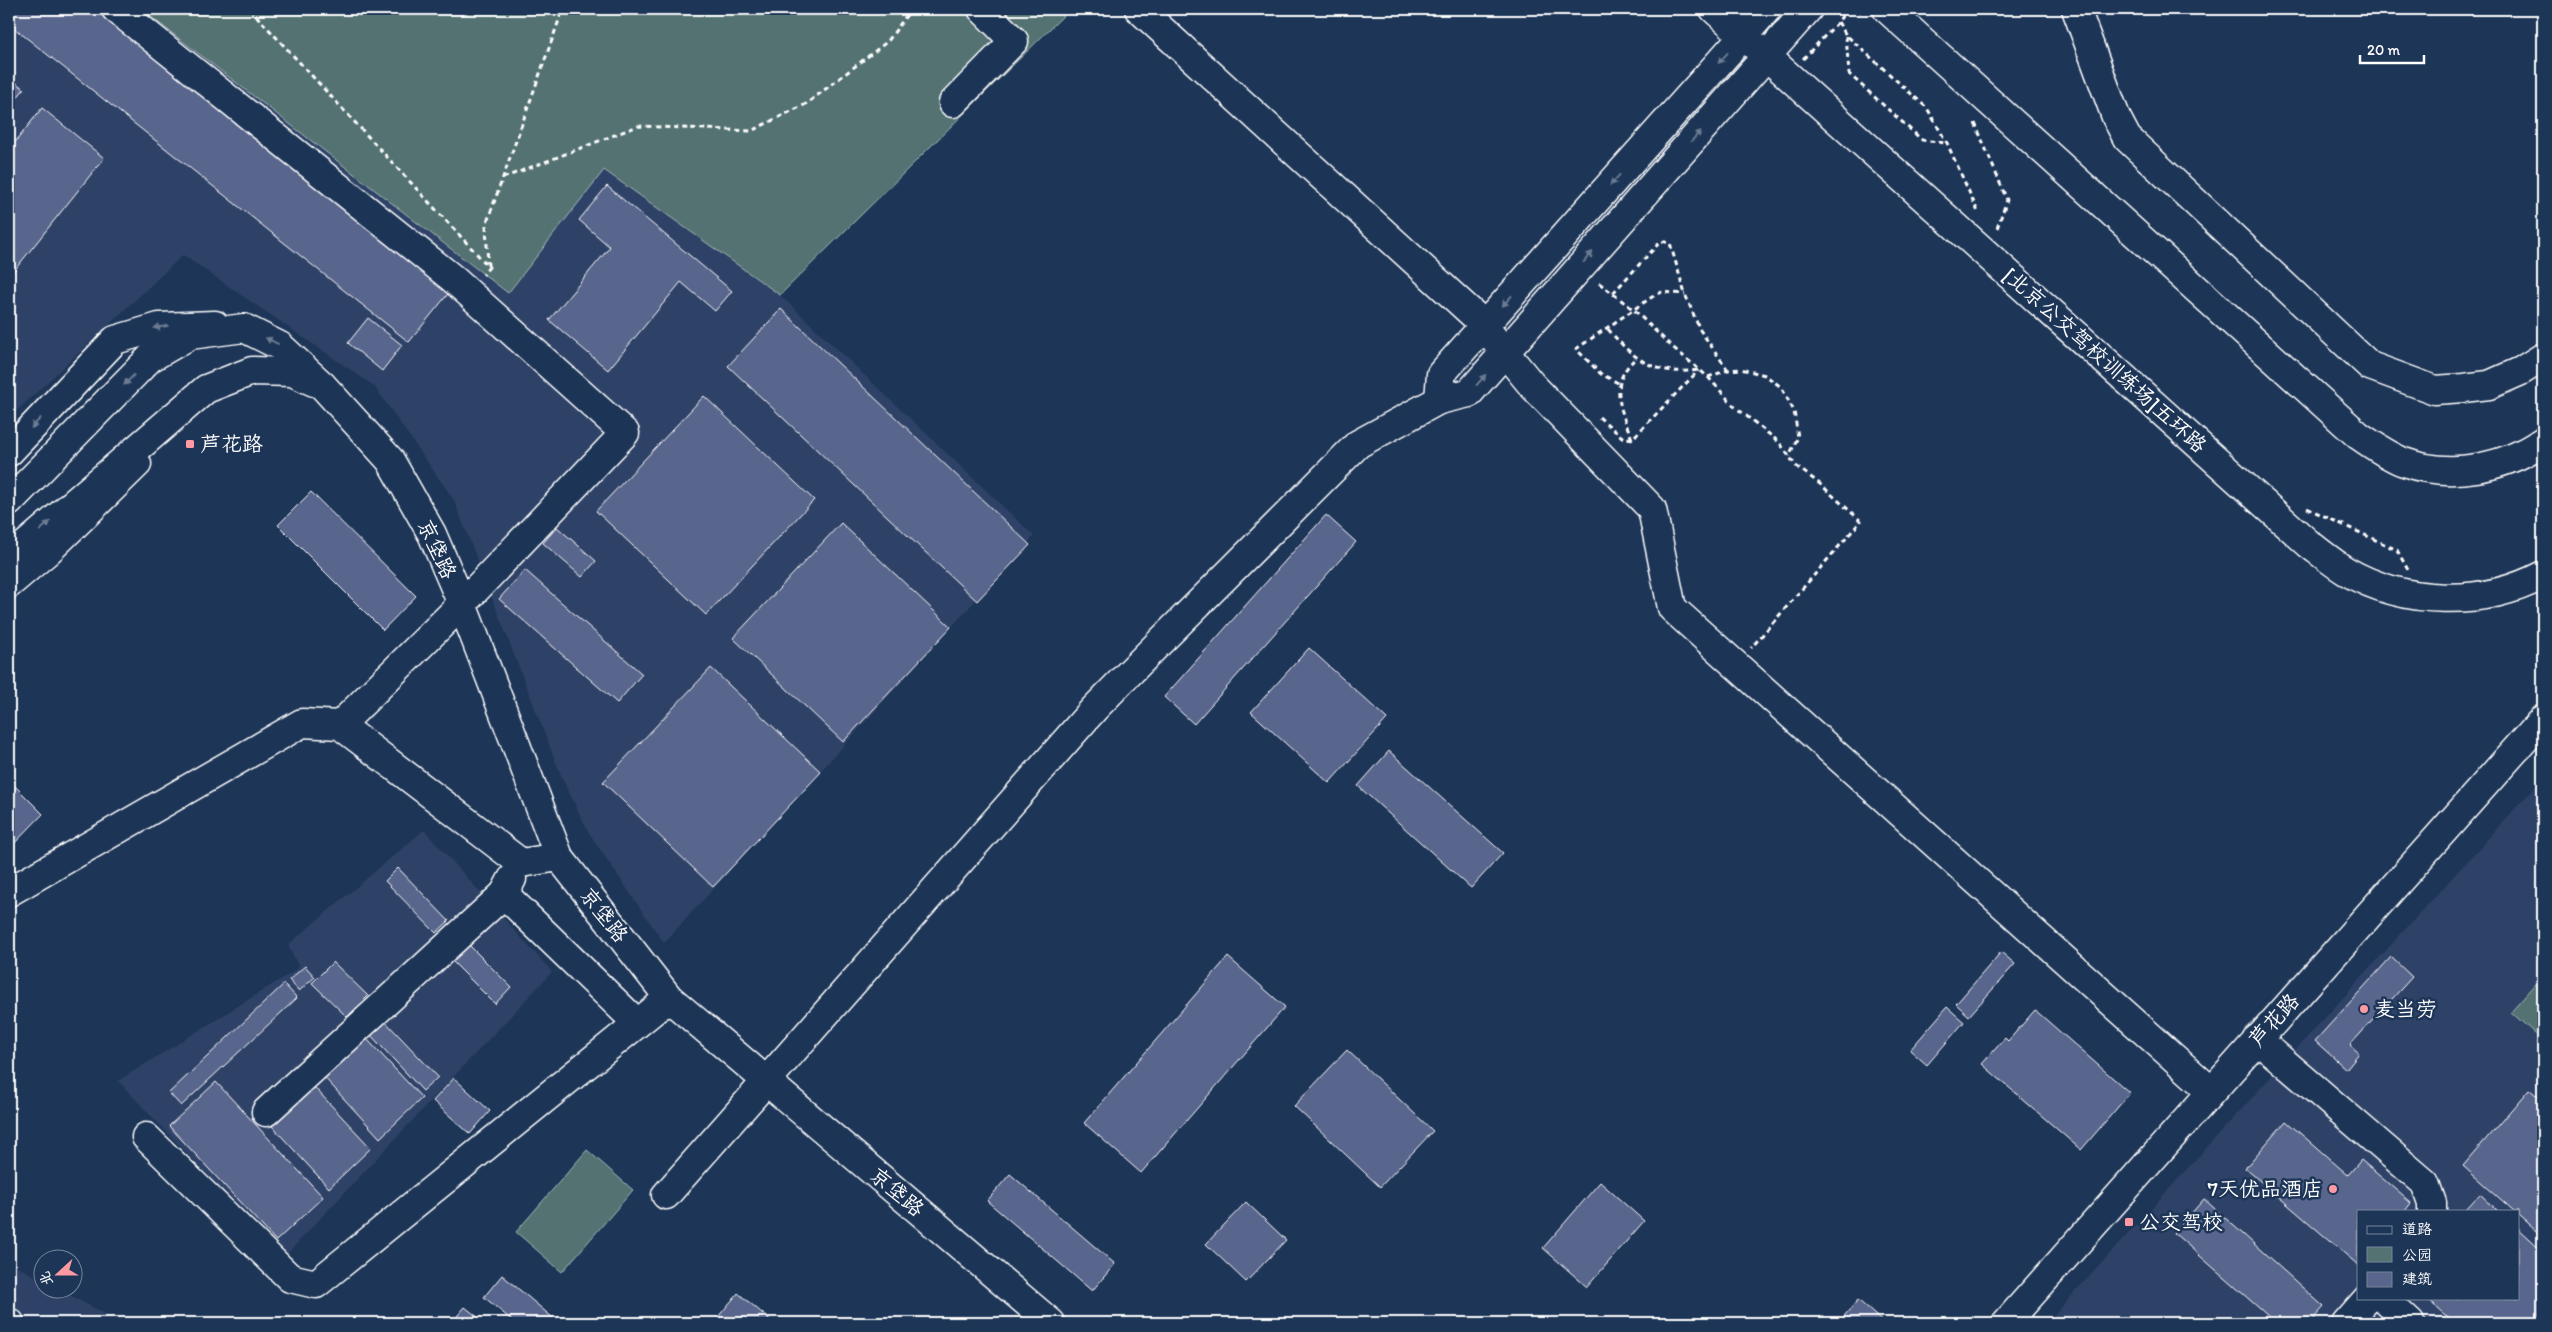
<svg xmlns="http://www.w3.org/2000/svg" width="2552" height="1332" font-family="Itim,'LXGW WenKai TC',sans-serif">
  <style>
    .built { fill: #2f4367; fill-rule: evenodd }
    .green { fill: #537271; stroke: #a9b8b8 }
    .building { fill: #59658c; stroke: #fff }
    .lines { fill: none; stroke-linecap: round; stroke-linejoin: round }
    .minor-casing { stroke: #fff; stroke-width: 31 }
    .major-casing { stroke: #fff; stroke-width: 31 }
    .path { stroke: #fff; stroke-width: 3; stroke-dasharray: 5 4; stroke-linecap: butt }
    .minor { stroke: #1d3557; stroke-width: 28 }
    .major { stroke: #1d3557; stroke-width: 28 }
    .oneway { fill: #6c7c92 }
    .poi-dot { fill: #ff9aa2; stroke: #1d3557; stroke-width: 2 }
    .labels { text-anchor: middle; stroke-width: 5; stroke-linejoin: round; paint-order: stroke }
    .street-label { font-size: 21px; fill: #fff; stroke: #1d3557 }
    .poi-label { font-size: 21px; fill: #fff; stroke: #1d3557; text-anchor: start }
  </style>
  <rect width="100%" height="100%" fill="#1d3557"/>
  <filter id="ink" filterUnits="userSpaceOnUse"><feTurbulence type="fractalNoise" baseFrequency=".02" numOctaves="2"/><feDisplacementMap in="SourceGraphic" scale="10" xChannelSelector="R" yChannelSelector="G"/><feConvolveMatrix kernelMatrix="1 2 1 2 8 2 1 2 1" color-interpolation-filters="sRGB"/></filter>
  <g filter="url(#ink)">
    <g class="built">
      <path d="M9 9H141L508 292 603 169 780 295 1034 536 664 943 589 833 562 778 454 500 374 386 183 255 9 418Z"/>
      <path d="M2543 778V1323H2047ZM2358 1211H2518V1298H2358Z"/>
      <path d="M424 830 552 972 285 1256 118 1081 299 968 288 945Z"/>
      <path d="M9 1262 42 1280V1290H60L122 1323H9Z"/>
    </g>
    <g class="green">
      <path d="M141 9H1070L780 295 604 170 508 293Z"/>
      <path d="M2543 976V1041L2511 1012Z"/>
      <path d="M587 1150 633 1190 562 1272 516 1232Z"/>
    </g>
    <g class="building">
      <path d="M9 9H99L452 289 409 342 9 24Z"/>
      <path d="M9 77 24 89 9 108Z"/>
      <path d="M42 108 104 158 9 277V150Z"/>
      <path d="M607 186 732 291 715 311 681 282 608 370 549 320 610 247 579 220Z"/>
      <path d="M781 309 1030 545 977 601 728 366Z"/>
      <path d="M368 318 402 345 382 371 348 343Z"/>
      <path d="M704 396 814 500 706 615 596 511Z"/>
      <path d="M311 492 416 596 383 630 278 525Z"/>
      <path d="M1326 515 1356 542 1194 724 1164 697Z"/>
      <path d="M841 523 951 627 843 742 733 638Z"/>
      <path d="M557 527 596 561 582 577 543 543Z"/>
      <path d="M525 570 642 674 617 703 499 599Z"/>
      <path d="M1309 648 1387 719 1329 783 1251 712Z"/>
      <path d="M711 668 821 772 713 887 603 782Z"/>
      <path d="M1389 751 1503 853 1471 888 1358 786Z"/>
      <path d="M9 780 43 814 9 849Z"/>
      <path d="M398 868 449 921 436 933 385 881Z"/>
      <path d="M463 939 511 987 495 1004 447 956Z"/>
      <path d="M2001 952 2015 964 1969 1016 1956 1004Z"/>
      <path d="M1228 957 1285 1007 1141 1173 1084 1123Z"/>
      <path d="M2391 957 2412 977 2350 1045 2359 1053 2346 1069 2315 1041Z"/>
      <path d="M333 962 368 996 347 1017 312 983Z"/>
      <path d="M305 966 315 977 299 991 289 980Z"/>
      <path d="M284 984 297 998 181 1106 169 1093Z"/>
      <path d="M1947 1007 1964 1022 1927 1065 1910 1050Z"/>
      <path d="M2035 1010 2130 1093 2081 1150 1982 1064 2005 1038 2008 1041Z"/>
      <path d="M382 1018 438 1077 423 1091 368 1032Z"/>
      <path d="M365 1037 422 1098 380 1138 323 1076Z"/>
      <path d="M1347 1050 1433 1131 1380 1187 1294 1106Z"/>
      <path d="M454 1078 490 1111 470 1134 433 1101Z"/>
      <path d="M216 1082 323 1197 276 1241 169 1126Z"/>
      <path d="M314 1087 371 1148 329 1188 272 1126Z"/>
      <path d="M2529 1089 2543 1101V1237L2518 1215V1211H2514L2463 1166Z"/>
      <path d="M2286 1121 2348 1175 2361 1160 2411 1203 2405 1211H2358V1265L2245 1168Z"/>
      <path d="M1010 1174 1115 1264 1092 1291 987 1201Z"/>
      <path d="M1600 1182 1644 1221 1587 1287 1543 1248Z"/>
      <path d="M2480 1194 2498 1211H2464Z"/>
      <path d="M2204 1199 2324 1307 2314 1318 2319 1323H2303L2298 1319 2294 1323H2276L2174 1233Z"/>
      <path d="M1246 1202 1286 1240 1246 1282 1206 1244Z"/>
      <path d="M2518 1229 2543 1252V1323H2455L2427 1298H2518Z"/>
      <path d="M502 1275 559 1323H515L484 1297Z"/>
      <path d="M738 1293 774 1323H713Z"/>
      <path d="M1858 1300 1884 1323H1838Z"/>
      <path d="M465 1307 485 1323H451Z"/>
    </g>
    <g class="lines">
      <g class="minor-casing">
        <g id="minor">
          <path d="M116 9 452 278 625 433 462 604 340 725"/>
          <path d="M1139 9 1476 317 1531 384 1652 509 1672 608 2211 1091"/>
          <path d="M1714 9 2309 544C2321 553 2333 563 2346 571 2405 605 2483 607 2543 575"/>
          <path d="M1887 9 2358 435C2373 445 2388 456 2404 462 2450 479 2505 468 2543 441"/>
          <path d="M2076 9 2116 117 2127 138 2370 366 2435 390 2463 388 2489 385 2521 371 2543 357"/>
          <path d="M953 103 1014 41 982 9"/>
          <path d="M322 385 390 460 432 534 462 604 559 857 669 998 1051 1323"/>
          <path d="M1439 400 1441 374 1767 9"/>
          <path d="M9 452 115 340 159 327 215 325"/>
          <path d="M9 584 49 550 137 464"/>
          <path d="M512 879 504 894 637 1023"/>
          <path d="M9 892 302 723 340 725 521 863 559 857"/>
          <path d="M2257 1039 2425 1183 2432 1203V1211"/>
          <path d="M266 1112 504 894"/>
          <path d="M146 1137 290 1278 316 1284 669 998"/>
          <path d="M666 1195 1094 709 1145 657 1358 444 1439 400 1469 393 1808 9"/>
          <path d="M2383 1298 2410 1323"/>
          <path d="M9 1323H10"/>
          <path d="M2006 1323 2543 719"/>
          <path d="M2346 1323 2368 1298"/>
        </g>
      </g>
      <g class="major-casing">
        <g id="major">
          <path d="M9 502 150 358 190 335 244 328 280 346 322 385"/>
          <path d="M9 559 206 389 252 371 292 372 314 382"/>
        </g>
      </g>
      <g class="path">
        <path d="M250 9 489 267 483 275"/>
        <path d="M1857 9 1864 14"/>
        <path d="M1838 22 1846 35 1927 108 1947 143 1979 214"/>
        <path d="M1846 36 1849 74 1922 140 1946 143"/>
        <path d="M1803 59 1838 22 1847 9"/>
        <path d="M1975 123 2007 200 1996 231"/>
        <path d="M503 178 638 126 751 131 806 104 888 41 911 9"/>
        <path d="M488 266 486 225 563 9"/>
        <path d="M1599 283 1634 310 1670 345 1708 377 1734 406 1779 442 1796 466 1820 484 1861 521 1751 648"/>
        <path d="M1613 293 1661 241 1670 243 1685 294 1700 330 1728 370"/>
        <path d="M1608 329C1635 361 1656 376 1699 370"/>
        <path d="M1708 377 1728 370 1741 369 1765 375 1781 387 1794 411 1798 437 1789 456"/>
        <path d="M1618 383 1601 374 1576 349 1652 297 1662 292 1685 294"/>
        <path d="M1599 417 1622 437 1632 439 1699 370"/>
        <path d="M1632 439C1620 408 1608 383 1636 358"/>
        <path d="M2307 508 2397 550 2408 570"/>
      </g>
      <use href="#minor" class="minor"/>
      <use href="#major" class="major"/>
    </g>
    <defs><path id="oneway-solid" d="M-6-.8H1V-3.2L6.5 0L1 3.2V.8H-6Z" transform="scale(1.25)"/></defs>
    <g class="oneway">
      <use href="#oneway-solid" transform="translate(1723 58) rotate(132)"/>
      <use href="#oneway-solid" transform="translate(1696 136) rotate(-48)"/>
      <use href="#oneway-solid" transform="translate(1615 180) rotate(132)"/>
      <use href="#oneway-solid" transform="translate(1588 257) rotate(-49)"/>
      <use href="#oneway-solid" transform="translate(1507 301) rotate(132)"/>
      <use href="#oneway-solid" transform="translate(161 327) rotate(171)"/>
      <use href="#oneway-solid" transform="translate(272 341) rotate(-154)"/>
      <use href="#oneway-solid" transform="translate(129 380) rotate(134)"/>
      <use href="#oneway-solid" transform="translate(1481 380) rotate(-49)"/>
      <use href="#oneway-solid" transform="translate(36 423) rotate(133)"/>
      <use href="#oneway-solid" transform="translate(45 526) rotate(-41)"/>
    </g>
  </g>
  <g class="poi-dot">
    <rect x="185" y="439" width="10" height="10" rx="2.5"/>
    <circle cx="2364" cy="1009" r="5"/>
    <circle cx="2333" cy="1189" r="5"/>
    <rect x="2124" y="1217" width="10" height="10" rx="2.5"/>
  </g>
  <g class="labels">
    <g class="street-label">
      <text transform="translate(2105 360) rotate(42)" y="7">[北京公交驾校训练场]五环路</text>
      <text transform="translate(437 549) rotate(65)" y="7">京垡路</text>
      <text transform="translate(604 915) rotate(52)" y="7">京垡路</text>
      <text transform="translate(2274 1020) rotate(-48)" y="7">芦花路</text>
      <text transform="translate(897 1192) rotate(40)" y="7">京垡路</text>
    </g>
    <g class="poi-label">
      <text x="200" y="451">芦花路</text>
      <text x="2374" y="1016">麦当劳</text>
      <text x="2323" y="1196" text-anchor="end">7天优品酒店</text>
      <text x="2139" y="1229">公交驾校</text>
    </g>
  </g>
  <rect width="2552" height="1332" fill="none" stroke="#1d3557" stroke-width="30"/>
  <rect x="15" y="15" width="2522" height="1302" fill="none" stroke="#fff" stroke-width="2" filter="url(#ink)"/>
  <rect x="2357" y="1210" width="162" height="90" fill="#1d3557" stroke="#77869a"/>
  <rect x="2367" y="1226" width="25" height="8" fill="#1d3557" stroke="#77869a"/>
  <text x="2402" y="1234" font-size="15" fill="#ffffff">道路</text>
  <rect x="2367" y="1247" width="25" height="15" fill="#537271" stroke="#77869a"/>
  <text x="2402" y="1260" font-size="15" fill="#ffffff">公园</text>
  <rect x="2367" y="1272" width="25" height="15" fill="#59658c" stroke="#77869a"/>
  <text x="2402" y="1284" font-size="15" fill="#ffffff">建筑</text>
  <g transform="translate(58 1274) rotate(249)"><circle r="24" fill="#1d3557" stroke="#77869a"/>
  <path d="M0-4L9 19L0 12L-9 19Z" fill="#ff9aa2"/>
  <text y="-8" font-size="14" font-weight="bold" text-anchor="middle" fill="#ffffff">北</text>
  </g>
  <path d="M2360 55v8h64v-8" fill="none" stroke="#ffffff" stroke-width="2.5"/>
  <text x="2367" y="55" font-size="15" fill="#ffffff" stroke="#1d3557" stroke-width="4" paint-order="stroke">20 m</text>
</svg>
